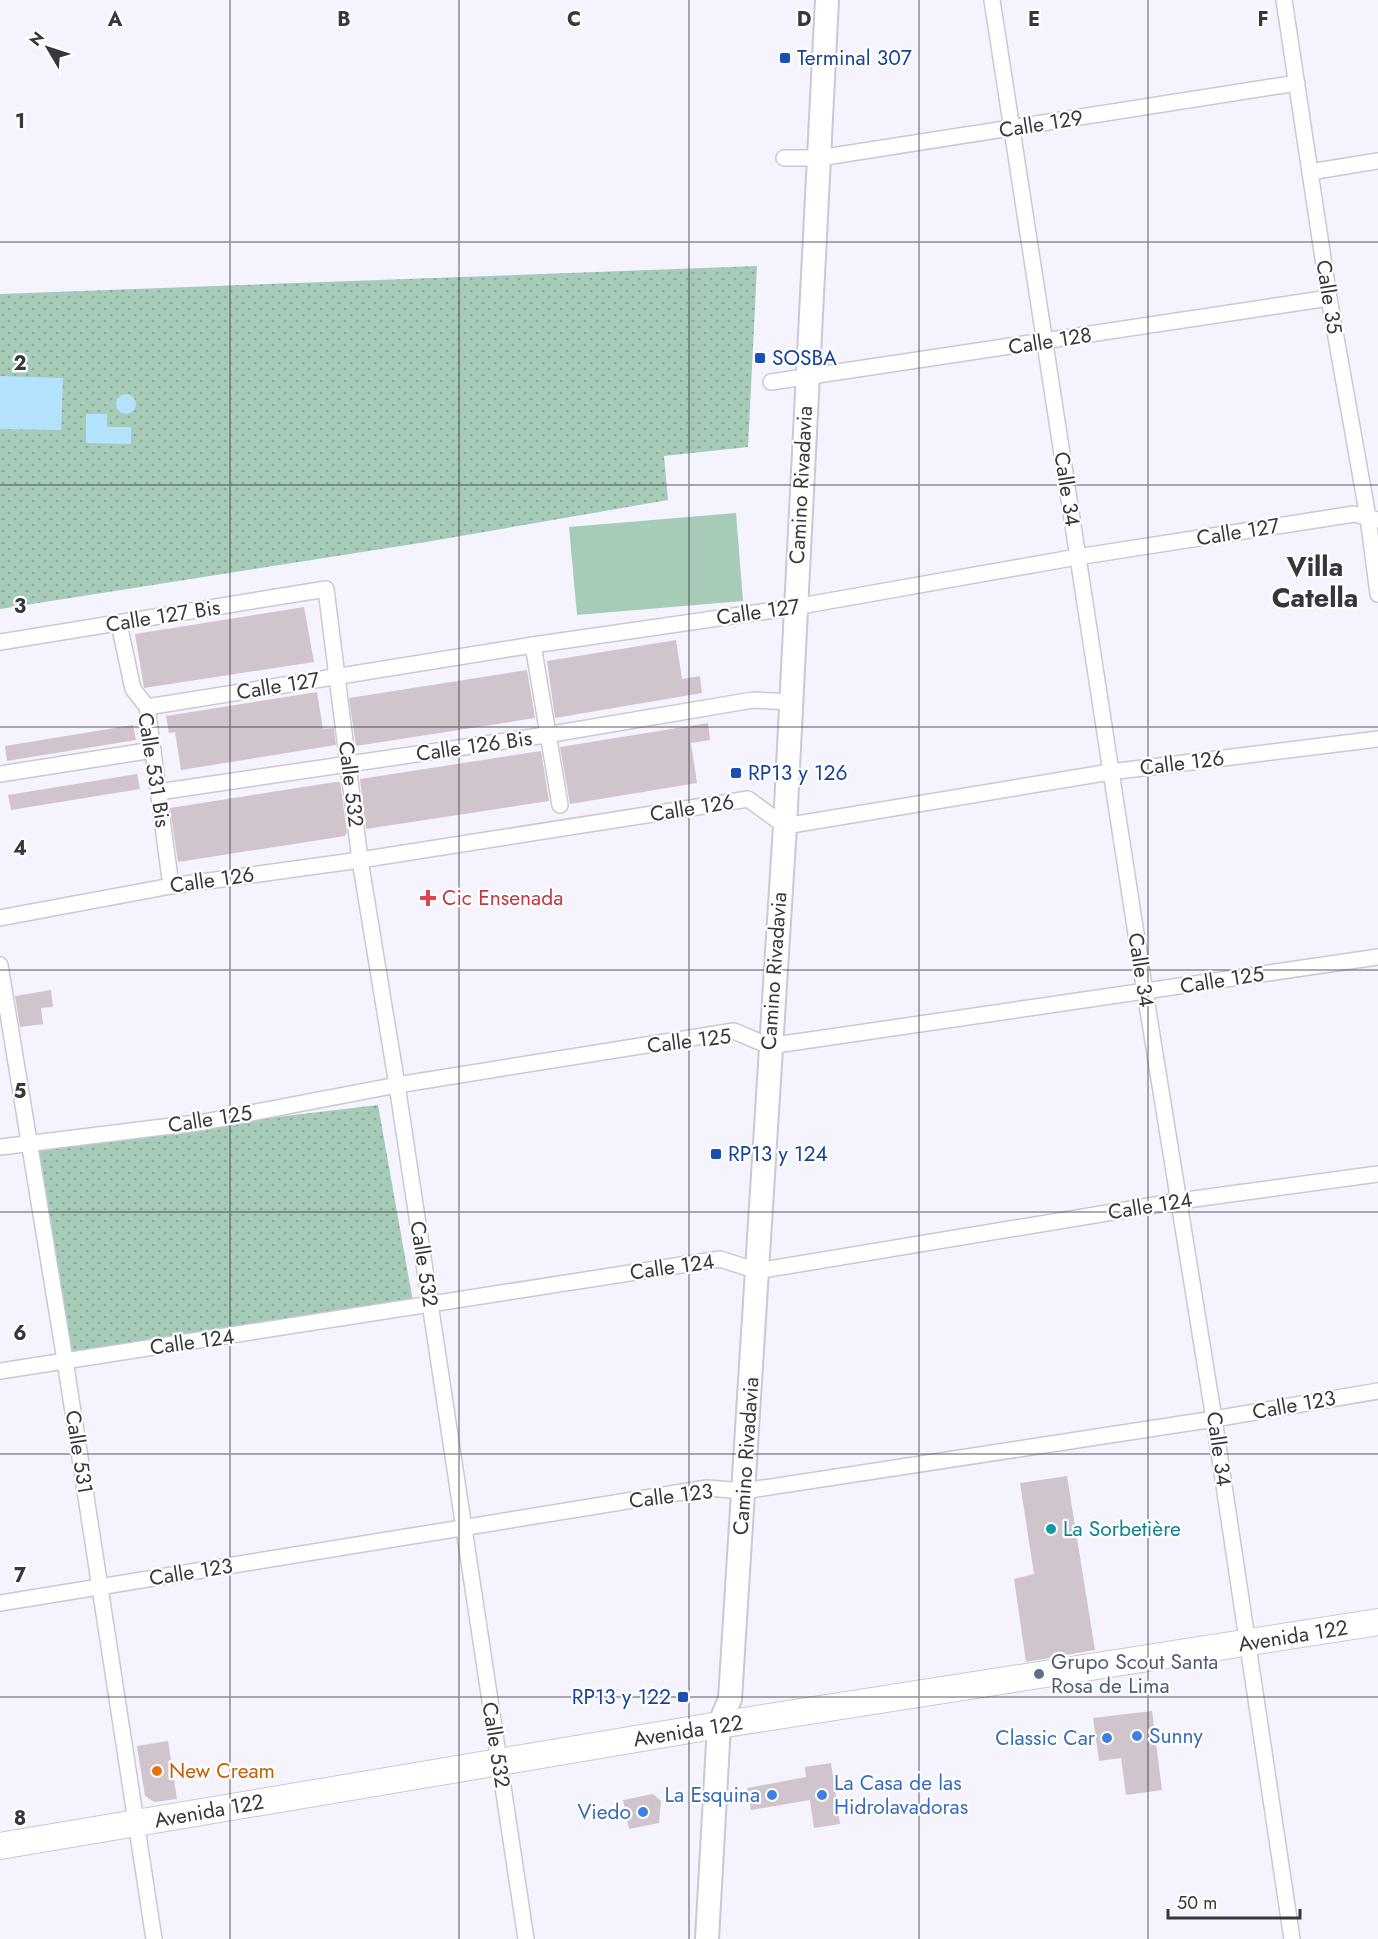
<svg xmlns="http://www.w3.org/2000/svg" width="1378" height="1939" font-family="Jost,sans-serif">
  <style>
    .park { fill: url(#park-dots) }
    .pitch { fill: #a6ccb8 }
    .water { fill: #b3e3fe }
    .building { fill: #d0c5cd }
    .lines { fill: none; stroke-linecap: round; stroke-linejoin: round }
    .minor-casing { stroke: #cac8d4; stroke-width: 18 }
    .secondary-casing { stroke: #cac8d4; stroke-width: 26 }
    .trunk-casing { stroke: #cac8d4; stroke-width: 28 }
    .minor { stroke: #fff; stroke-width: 15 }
    .secondary { stroke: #fff; stroke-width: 22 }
    .trunk { stroke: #fff; stroke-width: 26 }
    .grid { fill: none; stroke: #38383c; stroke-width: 1.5; stroke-opacity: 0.55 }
    .transit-dot { fill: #1a4fb4; stroke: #fff; stroke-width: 2 }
    .health-dot { fill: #e0444e; stroke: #fff; stroke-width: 2 }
    .culture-dot { fill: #0f9aa8; stroke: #fff; stroke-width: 2 }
    .service-dot { fill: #5c6f8a; stroke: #fff; stroke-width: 2 }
    .shop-dot { fill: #3f7fe0; stroke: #fff; stroke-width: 2 }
    .food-dot { fill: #e8710a; stroke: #fff; stroke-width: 2 }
    .labels { text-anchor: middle; stroke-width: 4.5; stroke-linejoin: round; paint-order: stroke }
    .transit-label { font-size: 21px; fill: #164399; stroke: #fff; text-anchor: start }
    .street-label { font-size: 21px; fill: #38383c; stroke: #fff }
    .health-label { font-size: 21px; fill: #be3a42; stroke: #fff; text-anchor: start }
    .culture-label { font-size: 21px; fill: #0d838f; stroke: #fff; text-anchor: start }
    .service-label { font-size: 21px; fill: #4e5e75; stroke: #fff; text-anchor: start }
    .shop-label { font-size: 21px; fill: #366cbe; stroke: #fff; text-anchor: end }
    .food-label { font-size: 21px; fill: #c56008; stroke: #fff; text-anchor: start }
    .district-label { font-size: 27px; font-weight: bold; fill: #36343d; stroke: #fff }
    .grid-label { font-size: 20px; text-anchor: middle; font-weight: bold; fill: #38383c; stroke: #fff; stroke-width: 4.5; stroke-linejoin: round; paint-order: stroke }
  </style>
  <defs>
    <pattern id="park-dots" width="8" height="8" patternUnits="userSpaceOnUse" patternTransform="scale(1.5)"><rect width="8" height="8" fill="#a6ccb8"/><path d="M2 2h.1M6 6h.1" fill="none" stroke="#88a797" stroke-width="1.8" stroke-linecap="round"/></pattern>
  </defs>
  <rect width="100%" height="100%" fill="#f5f3fd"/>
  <g class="park">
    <path d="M757 266 748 447 664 456 668 500 426 542 0 609V294Z"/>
    <path d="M378 1105 413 1302 69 1355 31 1146Z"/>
  </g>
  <path class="pitch" d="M736 513 743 601 577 615 569 527Z"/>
  <g class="water">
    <path d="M0 376 63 378 61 430 0 429Z"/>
    <circle cx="126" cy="404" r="10"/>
    <path d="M86 414H107V427H131V444L86 443Z"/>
  </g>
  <g class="building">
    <path d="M304 607 314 662 144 688 135 634Z"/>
    <path d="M676 640 682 679 700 676 702 693 555 718 547 661Z"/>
    <path d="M527 670 535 718 356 746 349 698Z"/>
    <path d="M317 692 323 729 334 728 336 745 181 770 175 732 169 733 166 716Z"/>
    <path d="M708 723 710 740 691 743 697 783 570 804 560 747Z"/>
    <path d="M133 725 136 740 7 761 5 746Z"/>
    <path d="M541 751 549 801 366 829 360 779Z"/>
    <path d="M137 774 140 789 11 810 8 795Z"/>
    <path d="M335 782H340L347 832 345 836 178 862 170 808Z"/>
    <path d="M51 990 53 1007 41 1008 43 1024 20 1027 15 996Z"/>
    <path d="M1067 1476 1095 1650 1026 1662 1014 1579 1034 1574 1020 1483Z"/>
    <path d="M1152 1711 1162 1790 1126 1795 1121 1758 1099 1761 1093 1718Z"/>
    <path d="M168 1741 177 1799 154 1802 145 1796 137 1746Z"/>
    <path d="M831 1763 840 1824 814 1828 810 1800 751 1810 747 1788 806 1777 805 1767Z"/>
    <path d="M653 1794 661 1801 659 1823 629 1829 623 1800Z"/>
  </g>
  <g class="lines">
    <g class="minor-casing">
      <g id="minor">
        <path d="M992 0 1145 992 1214 1419 1292 1939"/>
        <path d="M1284 0 1329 298 1368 517 1378 594"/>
        <path d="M784 158H819L1297 83"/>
        <path d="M1310 172 1378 161"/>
        <path d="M771 382 1329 298"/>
        <path d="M119 624 133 689 147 707 171 886"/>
        <path d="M0 642 326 589 360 860 397 1085 526 1939"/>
        <path d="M533 645 560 805"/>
        <path d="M147 707 533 645 795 607 1077 557 1354 514 1378 520"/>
        <path d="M0 774 153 750"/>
        <path d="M158 792 546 735 753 700 790 702"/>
        <path d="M0 918 171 886 360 860 748 799 785 826 1110 772 1378 739"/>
        <path d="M0 965 65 1360 154 1939"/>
        <path d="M0 1147 204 1122 397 1085 734 1031 769 1046 1378 957"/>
        <path d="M0 1371 720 1259 757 1271 1179 1201 1378 1174"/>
        <path d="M0 1603 707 1488 744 1491 1214 1419 1378 1391"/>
      </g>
    </g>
    <g class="secondary-casing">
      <path id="secondary" d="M707 1939 719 1725 730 1699 785 826 827 0"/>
    </g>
    <g class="trunk-casing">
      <path id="trunk" d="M0 1846 719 1725 1378 1622"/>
    </g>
    <use href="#minor" class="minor"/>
    <use href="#secondary" class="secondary"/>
    <use href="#trunk" class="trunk"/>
  </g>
  <path class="grid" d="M230 0V1939M459 0V1939M689 0V1939M919 0V1939M1148 0V1939M0 242H1378M0 485H1378M0 727H1378M0 970H1378M0 1212H1378M0 1454H1378M0 1697H1378"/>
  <g class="transit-dot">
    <rect x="779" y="52" width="12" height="12" rx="3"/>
    <rect x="754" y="352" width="12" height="12" rx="3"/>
    <rect x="730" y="767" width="12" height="12" rx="3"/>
    <rect x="710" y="1148" width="12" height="12" rx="3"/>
    <rect x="677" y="1691" width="12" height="12" rx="3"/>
  </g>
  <path class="health-dot" d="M425 889h6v6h6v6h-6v6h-6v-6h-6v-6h6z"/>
  <circle class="culture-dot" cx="1051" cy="1529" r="6"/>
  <circle class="service-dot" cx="1039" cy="1674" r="6"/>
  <g class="shop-dot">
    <circle cx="1137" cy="1736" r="6"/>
    <circle cx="1107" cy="1738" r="6"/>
    <circle cx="772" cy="1795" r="6"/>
    <circle cx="822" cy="1795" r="6"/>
    <circle cx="643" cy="1812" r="6"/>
  </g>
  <circle class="food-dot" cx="157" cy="1771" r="6"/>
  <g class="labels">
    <g class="transit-label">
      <text x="797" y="65">Terminal 307</text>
      <text x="772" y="365">SOSBA</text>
      <text x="748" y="780">RP13 y 126</text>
      <text x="728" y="1161">RP13 y 124</text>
      <text x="671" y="1704" text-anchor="end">RP13 y 122</text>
    </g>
    <g class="street-label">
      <text transform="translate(1041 124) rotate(-9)" y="7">Calle 129</text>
      <text transform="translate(1329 297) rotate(81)" y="7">Calle 35</text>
      <text transform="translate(1050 341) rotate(-9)" y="7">Calle 128</text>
      <text transform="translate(801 485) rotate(-87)" y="7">Camino Rivadavia</text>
      <text transform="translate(1067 489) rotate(81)" y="7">Calle 34</text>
      <text transform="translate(1238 532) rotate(-9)" y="7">Calle 127</text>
      <text transform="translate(758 612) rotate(-8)" y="7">Calle 127</text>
      <text transform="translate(163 616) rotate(-9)" y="7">Calle 127 Bis</text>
      <text transform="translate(278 686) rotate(-9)" y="7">Calle 127</text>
      <text transform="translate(474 746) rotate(-8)" y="7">Calle 126 Bis</text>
      <text transform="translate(1182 763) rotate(-7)" y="7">Calle 126</text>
      <text transform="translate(154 770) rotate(81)" y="7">Calle 531 Bis</text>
      <text transform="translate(351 784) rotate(83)" y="7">Calle 532</text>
      <text transform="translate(692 808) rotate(-9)" y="7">Calle 126</text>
      <text transform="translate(212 880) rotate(-8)" y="7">Calle 126</text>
      <text transform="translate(1141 970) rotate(81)" y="7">Calle 34</text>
      <text transform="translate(774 971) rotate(-86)" y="7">Camino Rivadavia</text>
      <text transform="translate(1222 980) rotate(-9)" y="7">Calle 125</text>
      <text transform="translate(689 1041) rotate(-7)" y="7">Calle 125</text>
      <text transform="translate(210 1119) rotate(-9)" y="7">Calle 125</text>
      <text transform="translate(1150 1206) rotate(-9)" y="7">Calle 124</text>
      <text transform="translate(424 1264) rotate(81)" y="7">Calle 532</text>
      <text transform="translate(672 1267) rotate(-8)" y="7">Calle 124</text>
      <text transform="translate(192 1342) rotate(-8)" y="7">Calle 124</text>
      <text transform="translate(1294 1405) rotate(-10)" y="7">Calle 123</text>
      <text transform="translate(1219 1449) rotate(82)" y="7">Calle 34</text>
      <text transform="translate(79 1452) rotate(81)" y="7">Calle 531</text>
      <text transform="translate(746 1456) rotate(-86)" y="7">Camino Rivadavia</text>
      <text transform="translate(671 1496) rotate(-7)" y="7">Calle 123</text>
      <text transform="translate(191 1572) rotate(-9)" y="7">Calle 123</text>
      <text transform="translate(1293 1636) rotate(-9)" y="7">Avenida 122</text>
      <text transform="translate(688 1731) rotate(-9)" y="7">Avenida 122</text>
      <text transform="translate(496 1745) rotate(81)" y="7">Calle 532</text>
      <text transform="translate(209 1811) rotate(-10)" y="7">Avenida 122</text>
    </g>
    <g class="health-label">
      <text x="442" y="905">Cic Ensenada</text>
    </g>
    <g class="culture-label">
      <text x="1063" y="1536">La Sorbetière</text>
    </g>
    <g class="service-label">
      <text x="1051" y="1669">Grupo Scout Santa<tspan x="1051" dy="24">Rosa de Lima</tspan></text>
    </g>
    <g class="shop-label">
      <text x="1149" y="1743" text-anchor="start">Sunny</text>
      <text x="1095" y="1745">Classic Car</text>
      <text x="834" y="1790" text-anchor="start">La Casa de las<tspan x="834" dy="24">Hidrolavadoras</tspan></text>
      <text x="760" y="1802">La Esquina</text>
      <text x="631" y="1819">Viedo</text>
    </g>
    <g class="food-label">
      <text x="169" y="1778">New Cream</text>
    </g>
    <g class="district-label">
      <text x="1315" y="576">Villa<tspan x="1315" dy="31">Catella</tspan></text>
    </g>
  </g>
  <g class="grid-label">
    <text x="115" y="26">A</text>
    <text x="344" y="26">B</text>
    <text x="574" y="26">C</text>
    <text x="804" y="26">D</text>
    <text x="1034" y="26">E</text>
    <text x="1263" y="26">F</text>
    <text x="20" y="128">1</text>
    <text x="20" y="370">2</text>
    <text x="20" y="613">3</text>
    <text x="20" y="855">4</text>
    <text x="20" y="1098">5</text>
    <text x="20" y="1340">6</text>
    <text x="20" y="1582">7</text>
    <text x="20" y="1825">8</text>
  </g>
  <g transform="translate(48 48) rotate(309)" stroke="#ffffff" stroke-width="4.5" paint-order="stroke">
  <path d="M0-4.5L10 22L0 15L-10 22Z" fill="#38383c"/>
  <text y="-9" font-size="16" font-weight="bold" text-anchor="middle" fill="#38383c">N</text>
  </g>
  <path d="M1168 1909v9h132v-9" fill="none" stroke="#38383c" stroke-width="3"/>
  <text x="1177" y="1909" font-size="18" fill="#38383c" stroke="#ffffff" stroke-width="4.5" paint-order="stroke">50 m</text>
</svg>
